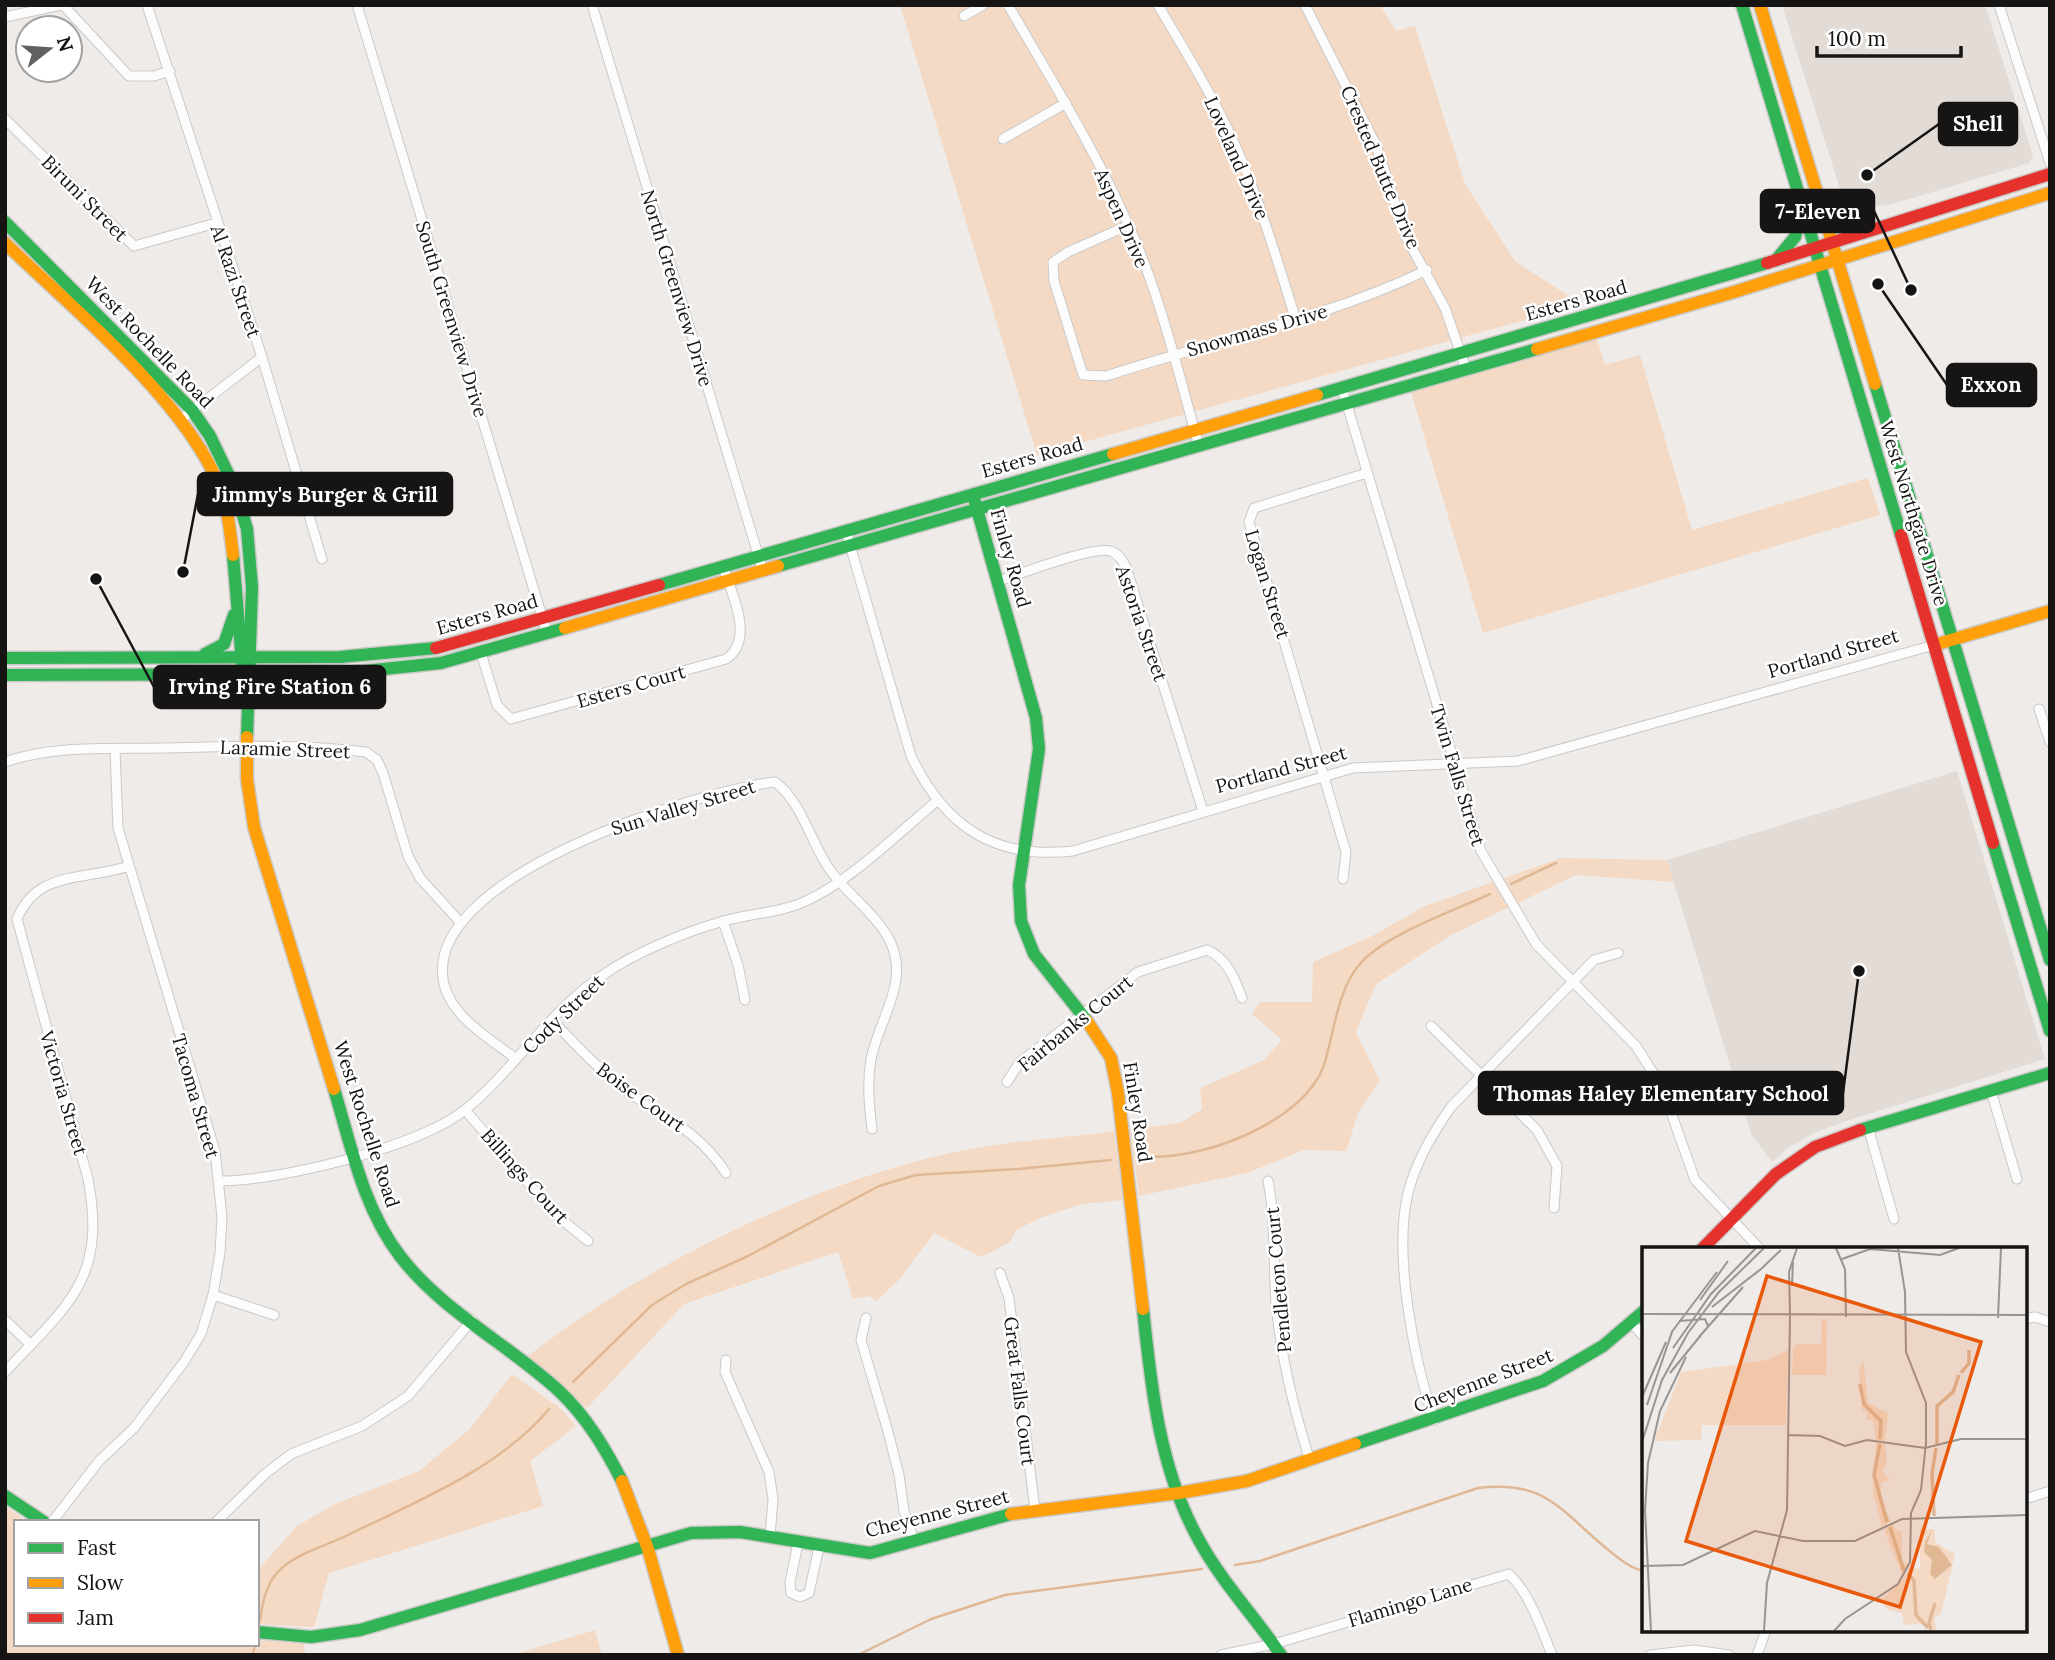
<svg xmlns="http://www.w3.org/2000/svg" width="2055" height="1660" font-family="Lora,serif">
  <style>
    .built { fill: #e3dcd6 }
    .green { fill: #f4dac4 }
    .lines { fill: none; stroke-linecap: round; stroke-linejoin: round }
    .stream { stroke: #e0b895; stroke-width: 2.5 }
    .street-casing { stroke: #cbc9c7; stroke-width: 11 }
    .fast-casing { stroke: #cbc9c7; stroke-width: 15 }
    .slow-casing { stroke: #cbc9c7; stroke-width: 15 }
    .jam-casing { stroke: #cbc9c7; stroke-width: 15 }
    .street { stroke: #fcfcfc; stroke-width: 9 }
    .fast { stroke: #30b455; stroke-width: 12 }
    .slow { stroke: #ff9f0a; stroke-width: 12 }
    .jam { stroke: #e5322d; stroke-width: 12 }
    .labels { text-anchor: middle; stroke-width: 5; stroke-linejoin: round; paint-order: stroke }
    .street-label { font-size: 19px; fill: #171514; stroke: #fff }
    .inset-river { fill: none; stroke: #e0b895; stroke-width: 3.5 }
    .inset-road { fill: none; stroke: #989593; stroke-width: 2 }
    .view { fill: #e8590c; fill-opacity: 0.15; stroke: #e8590c; stroke-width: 3.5 }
    .inset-edge { fill: none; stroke: #171514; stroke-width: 3.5 }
    .leader { fill: none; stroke: #171514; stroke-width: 2.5 }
    .callout-dot { fill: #171514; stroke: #fff; stroke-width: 2.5 }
    .callout { fill: #171514; stroke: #171514; stroke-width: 2.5 }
    .callout-label { font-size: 21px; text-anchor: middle; font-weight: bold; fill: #fff }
  </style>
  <rect width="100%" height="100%" fill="#eeebe8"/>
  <g class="built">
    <path d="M1782 5H1985L2033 156 2029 163 1893 204 1871 207 1852 203 1840 189Z"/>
    <path d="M1957 771 2045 1059 1849 1120 1814 1133 1788 1148 1772 1162 1751 1134 1667 860Z"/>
  </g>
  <g class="green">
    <path d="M900 5H1380L1396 31 1415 26 1465 184 1515 261 1570 297 1576 306 1037 455Z"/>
    <path d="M1596 336 1605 365 1640 355 1692 530 1868 478 1880 515 1483 633 1411 392Z"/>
    <path d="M1561 858 1667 860 1674 882 1576 875 1451 935 1376 984 1356 1032 1380 1081 1358 1113 1346 1151 1304 1150 1247 1173 1139 1196 1130 1129 1180 1123 1202 1109 1200 1088 1264 1060 1282 1040 1252 1014 1260 1002H1312L1313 962 1372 936 1425 906Z"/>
    <path d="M1114 1131 1123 1200 1082 1204 1040 1218 1016 1230 1010 1242 981 1257 934 1233 898 1281 876 1301 869 1296 853 1299 838 1252 684 1304 587 1408 528 1356C644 1266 803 1187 946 1154 1000 1141 1059 1139 1114 1131Z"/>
    <path d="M512 1374 561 1409 576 1426 530 1461 543 1506 329 1573 314 1627 257 1624V1571L297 1526 335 1504 419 1471 470 1429Z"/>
    <path d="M5 1506 27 1522H16V1644H257V1640L304 1644 305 1655H5Z"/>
    <path d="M595 1630 602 1655H513Z"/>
  </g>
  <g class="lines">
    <g class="stream">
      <path d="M1511 884 1556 863"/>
      <path d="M1143 1156C1199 1162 1304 1123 1324 1065 1334 1034 1337 991 1359 965 1383 935 1454 911 1490 894"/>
      <path d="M573 1382 652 1305 686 1284 746 1257 879 1186 916 1175 1018 1169 1111 1160"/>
      <path d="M1235 1565 1260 1561 1478 1488C1545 1480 1559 1509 1606 1548 1617 1557 1629 1568 1644 1571"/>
      <path d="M260 1620C263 1600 267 1580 283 1567 303 1551 328 1545 350 1534 418 1501 500 1468 549 1409"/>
      <path d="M252 1655 256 1644"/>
      <path d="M858 1655 931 1619 1005 1595 1202 1569"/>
    </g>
    <g class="street-casing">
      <g id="street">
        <path d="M63 5 129 76H154L170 71"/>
        <path d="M147 5 262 357 322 559"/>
        <path d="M357 5 547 633"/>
        <path d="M592 5 763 571"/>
        <path d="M1008 5C1050 77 1094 148 1128 224 1160 294 1178 372 1199 446"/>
        <path d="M1158 5C1178 39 1199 73 1217 108 1253 175 1273 248 1296 320"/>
        <path d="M1305 5 1376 145 1407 239 1445 308 1466 369"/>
        <path d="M1999 5 2050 163"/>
        <path d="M964 16 983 5"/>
        <path d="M5 17 61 5"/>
        <path d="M5 119 134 246 216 223"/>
        <path d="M1003 139 1066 103"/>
        <path d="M1129 225 1068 252 1053 262 1054 281 1083 375 1106 376C1213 341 1325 319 1427 270"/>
        <path d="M1342 388 1481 851 1536 944 1636 1046 1662 1087 1695 1180 1760 1249"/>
        <path d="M180 420 262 357"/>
        <path d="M846 531 911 756C944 825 993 860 1073 851L1353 768 1518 761 1934 645"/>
        <path d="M998 581C1020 574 1092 546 1111 551 1118 554 1123 561 1126 567L1203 811"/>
        <path d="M481 653 497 705 511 719 726 659C755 640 732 593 723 567"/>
        <path d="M2039 709 2050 742"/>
        <path d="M5 762C53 745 110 749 161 748 228 747 298 743 366 752L377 760 383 773 408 856 420 878 461 923"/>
        <path d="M1343 879 1346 852 1249 522 1254 508 1367 473"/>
        <path d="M723 921 738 965 745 1000"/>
        <path d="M553 1021C574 1043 595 1066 619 1085 660 1117 695 1126 726 1173"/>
        <path d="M1431 1026 1537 1130 1557 1166 1554 1208"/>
        <path d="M516 1059C491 1039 452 1018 444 984 419 877 697 791 775 782 801 801 810 840 828 867 846 894 875 912 890 941 910 982 879 1019 871 1059 867 1083 869 1105 872 1129"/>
        <path d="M1007 1082 1020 1062 1138 972 1207 950C1227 958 1235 979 1242 998"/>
        <path d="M1991 1091 2017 1179"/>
        <path d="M465 1110 556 1215 588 1241"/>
        <path d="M1868 1127 1894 1219"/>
        <path d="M219 1181C279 1181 420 1147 466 1109 515 1069 550 1010 603 975 634 953 687 931 724 921 751 913 780 913 806 901 852 880 898 833 937 801"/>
        <path d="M1268 1181C1276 1221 1273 1263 1276 1304 1281 1358 1294 1410 1310 1461"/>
        <path d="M1000 1273 1009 1298 1035 1510"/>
        <path d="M213 1295 274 1315"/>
        <path d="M866 1318 861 1340 887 1428 899 1475 904 1511 914 1541"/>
        <path d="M2025 1319 2035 1317 2050 1322"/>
        <path d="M5 1320 31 1345"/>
        <path d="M1632 1323 1644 1337"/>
        <path d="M726 1360 725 1372 769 1472 773 1499 770 1537"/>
        <path d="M5 1372C68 1305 107 1279 88 1179L17 919C38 869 85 881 129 866"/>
        <path d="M1434 1420C1414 1360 1393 1255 1408 1193 1416 1161 1433 1133 1451 1107L1594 960 1618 953"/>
        <path d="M2025 1499 2050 1491"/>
        <path d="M52 1522 99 1461 134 1428 184 1362 201 1334 213 1295 220 1253 222 1217 215 1151 118 828 115 749"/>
        <path d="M216 1522 265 1474 291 1454 362 1426 408 1396 472 1320"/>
        <path d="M798 1543 790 1582 791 1593 800 1597 809 1593 819 1547"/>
        <path d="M1221 1655 1274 1644 1509 1574C1530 1594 1541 1628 1552 1655"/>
        <path d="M1650 1655 1694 1650 1729 1655"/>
        <path d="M1757 1655 1766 1630"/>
      </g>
    </g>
    <g class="fast-casing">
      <g id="fast">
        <path d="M1742 5 1901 535"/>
        <path d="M1823 202 1854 226 1873 229"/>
        <path d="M5 222 192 410 210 436 235 488 247 529 252 587 247 737"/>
        <path d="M1776 260 1795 237 1802 209"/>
        <path d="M1875 384 2050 960"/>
        <path d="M1317 395 1767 263"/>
        <path d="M975 502 1036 718 1039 749 1019 885 1021 921 1034 954 1087 1021"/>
        <path d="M233 555 242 662"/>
        <path d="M778 566 1537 349"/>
        <path d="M659 585 1113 454"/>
        <path d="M205 654 224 644 234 615"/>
        <path d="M5 658 340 657 436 648"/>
        <path d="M5 675 336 674 441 663 565 628"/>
        <path d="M1993 843 2050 1031"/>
        <path d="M334 1089C351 1145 363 1208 400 1256 442 1311 508 1344 558 1390 586 1416 605 1448 622 1481"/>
        <path d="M1860 1130 2050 1073"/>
        <path d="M1143 1309C1151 1388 1160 1472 1200 1542 1222 1582 1255 1617 1281 1655"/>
        <path d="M1355 1444 1543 1381 1603 1346 1644 1311"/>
        <path d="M5 1496 44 1522"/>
        <path d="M257 1632 311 1637 360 1630 691 1533 740 1532 870 1553 1011 1514"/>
      </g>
    </g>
    <g class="slow-casing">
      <g id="slow">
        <path d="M1760 5 1875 384"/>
        <path d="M5 243C73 309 199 411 225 502 229 520 231 538 233 555"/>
        <path d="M1537 349 1734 292 2050 193"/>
        <path d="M1113 454 1317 395"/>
        <path d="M565 628 778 566"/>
        <path d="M1934 645 2050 611"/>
        <path d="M247 737V779L254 827 334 1089"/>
        <path d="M1087 1021 1111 1058 1118 1093 1143 1309"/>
        <path d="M622 1481 648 1549 678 1655"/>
        <path d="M1011 1514 1179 1493 1247 1481 1355 1444"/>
      </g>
    </g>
    <g class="jam-casing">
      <g id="jam">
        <path d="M1767 263 2050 174"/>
        <path d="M1901 535 1993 843"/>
        <path d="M436 648 659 585"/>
        <path d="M1702 1249 1776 1174 1815 1147 1860 1130"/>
      </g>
    </g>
    <use href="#street" class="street"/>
    <use href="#fast" class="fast"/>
    <use href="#slow" class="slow"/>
    <use href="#jam" class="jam"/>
  </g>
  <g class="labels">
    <g class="street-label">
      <text transform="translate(1237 158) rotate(66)" y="7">Loveland Drive</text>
      <text transform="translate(1381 167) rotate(67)" y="7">Crested Butte Drive</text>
      <text transform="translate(85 198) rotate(45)" y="7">Biruni Street</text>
      <text transform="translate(1122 218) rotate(66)" y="7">Aspen Drive</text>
      <text transform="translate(236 281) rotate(71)" y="7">Al Razi Street</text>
      <text transform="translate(677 288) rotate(73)" y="7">North Greenview Drive</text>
      <text transform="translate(1576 300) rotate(-16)" y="7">Esters Road</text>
      <text transform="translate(452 319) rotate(73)" y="7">South Greenview Drive</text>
      <text transform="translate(1257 330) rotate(-16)" y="7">Snowmass Drive</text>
      <text transform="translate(150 342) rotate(46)" y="7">West Rochelle Road</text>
      <text transform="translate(1032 457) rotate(-16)" y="7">Esters Road</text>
      <text transform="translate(1914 513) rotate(73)" y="7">West Northgate Drive</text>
      <text transform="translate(1011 558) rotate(74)" y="7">Finley Road</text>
      <text transform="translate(1268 584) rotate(73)" y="7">Logan Street</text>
      <text transform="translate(487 614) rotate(-16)" y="7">Esters Road</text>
      <text transform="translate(1142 623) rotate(71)" y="7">Astoria Street</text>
      <text transform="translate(1833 653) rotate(-16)" y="7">Portland Street</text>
      <text transform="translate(631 686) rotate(-16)" y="7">Esters Court</text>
      <text transform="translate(285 749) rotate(2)" y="7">Laramie Street</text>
      <text transform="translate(1281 769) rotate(-15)" y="7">Portland Street</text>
      <text transform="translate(1458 775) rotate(73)" y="7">Twin Falls Street</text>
      <text transform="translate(683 807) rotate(-17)" y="7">Sun Valley Street</text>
      <text transform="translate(563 1014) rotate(-44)" y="7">Cody Street</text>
      <text transform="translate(1075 1023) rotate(-39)" y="7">Fairbanks Court</text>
      <text transform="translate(64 1093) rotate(74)" y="7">Victoria Street</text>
      <text transform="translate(196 1096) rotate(74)" y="7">Tacoma Street</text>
      <text transform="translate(641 1097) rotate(36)" y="7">Boise Court</text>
      <text transform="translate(1138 1112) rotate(81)" y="7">Finley Road</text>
      <text transform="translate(367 1124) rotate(72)" y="7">West Rochelle Road</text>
      <text transform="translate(525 1176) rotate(48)" y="7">Billings Court</text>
      <text transform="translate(1278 1280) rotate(-95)" y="7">Pendleton Court</text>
      <text transform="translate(1483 1380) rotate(-21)" y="7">Cheyenne Street</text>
      <text transform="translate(1020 1391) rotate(83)" y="7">Great Falls Court</text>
      <text transform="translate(937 1513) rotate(-14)" y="7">Cheyenne Street</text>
      <text transform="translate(1410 1602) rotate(-17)" y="7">Flamingo Lane</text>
    </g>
  </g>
  <g transform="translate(1642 1247)">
    <rect width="385" height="385" fill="#eeebe8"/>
    <path d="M180 72H185L184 128H150L151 102 155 97H179ZM146 103 144 178H60L59 193 12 194 39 125 126 113ZM221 113 226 156 246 166 243 194 234 193 231 173H224L225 165 220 163 217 127ZM234 195 243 197 245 217 240 223 247 233 239 236V257L249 274 240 280 231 244ZM251 276 254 283 260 284V314L267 318 261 330 242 282ZM278 282H293V295L313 307 299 367 292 372 295 384 279 377 262 378 260 366 246 363 238 354 260 334 268 320 278 322Z" fill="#f4dac4"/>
    <path d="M290 283 285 297 297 300 310 318 293 332 288 327 290 313 282 305 283 295Z" fill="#e0b895"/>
    <path class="inset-river" d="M319 126 327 116V103M218 137 222 157 239 174 238 192M238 197 232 228 245 275M295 197V159L311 145 317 128M292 269 290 227 294 201M248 280 262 324M266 326 272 334 274 368 286 381M289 384 287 376 293 356"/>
    <path class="inset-road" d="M194 1 203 22 204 70M200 12 228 2 298 8 317 1M118 23 139 3M150 39 151 15M58 53 86 14M70 60 119 22M0 67 385 68M148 67 147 25 155 1M356 71 359 1M37 74 63 72 66 79M29 86 75 25M57 90 101 40M31 101 69 47 114 1M28 126 59 88M0 150 24 95M5 158 30 85M147 188 178 189 203 199 225 193 283 201 319 192H385M0 195 20 133 46 86 77 45 122 1M0 319 41 318 113 284 161 294H213L260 272 385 268M9 384 3 263 6 216 18 164 44 110M122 384 125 336 145 263 148 67M192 384 203 372 256 337 268 315 269 266 279 243 284 196V156L264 105 263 45 256 1"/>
    <path class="view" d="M125 29 339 95 258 360 44 294Z"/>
    <rect width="385" height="385" class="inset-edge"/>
  </g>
  <path class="leader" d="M1867 175L1939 124M1911 290L1874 211M1878 284L1947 385M183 572L198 494M96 579L154 687M1859 971L1843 1093"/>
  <g class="callout-dot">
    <circle cx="1867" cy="175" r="7"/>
    <circle cx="1911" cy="290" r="7"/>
    <circle cx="1878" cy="284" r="7"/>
    <circle cx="183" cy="572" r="7"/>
    <circle cx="96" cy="579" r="7"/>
    <circle cx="1859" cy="971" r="7"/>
  </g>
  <g class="callout">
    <rect x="1939" y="103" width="78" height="42" rx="7"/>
    <rect x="1761" y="190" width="113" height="42" rx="7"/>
    <rect x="1947" y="364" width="89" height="42" rx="7"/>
    <rect x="198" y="473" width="254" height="42" rx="7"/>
    <rect x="154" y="666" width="231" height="42" rx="7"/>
    <rect x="1479" y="1072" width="364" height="42" rx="7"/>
  </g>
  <g class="callout-label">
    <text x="1978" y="131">Shell</text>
    <text x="1818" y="219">7-Eleven</text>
    <text x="1991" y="392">Exxon</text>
    <text x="325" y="502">Jimmy's Burger &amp; Grill</text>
    <text x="270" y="694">Irving Fire Station 6</text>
    <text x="1661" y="1101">Thomas Haley Elementary School</text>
  </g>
  <rect width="2055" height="1660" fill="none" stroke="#171514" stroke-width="14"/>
  <rect x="14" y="1520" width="245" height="126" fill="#ffffff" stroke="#a2a1a1" stroke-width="2"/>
  <rect x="28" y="1543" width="35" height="10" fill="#30b455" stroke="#a2a1a1" stroke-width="2"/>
  <text x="77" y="1555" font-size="21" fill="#171514">Fast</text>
  <rect x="28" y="1578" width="35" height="10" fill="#ff9f0a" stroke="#a2a1a1" stroke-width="2"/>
  <text x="77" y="1590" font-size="21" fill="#171514">Slow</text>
  <rect x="28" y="1613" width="35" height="10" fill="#e5322d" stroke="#a2a1a1" stroke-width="2"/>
  <text x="77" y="1625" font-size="21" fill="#171514">Jam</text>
  <g transform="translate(49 49) rotate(73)"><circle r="33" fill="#ffffff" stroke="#a2a1a1" stroke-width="2"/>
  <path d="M0-5L12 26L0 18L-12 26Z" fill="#62605e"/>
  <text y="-10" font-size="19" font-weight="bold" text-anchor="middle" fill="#171514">N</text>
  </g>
  <path d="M1817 46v10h144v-10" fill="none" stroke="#171514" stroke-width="3.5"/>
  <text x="1828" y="46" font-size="21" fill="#171514" stroke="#ffffff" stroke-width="5" paint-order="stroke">100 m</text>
</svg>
